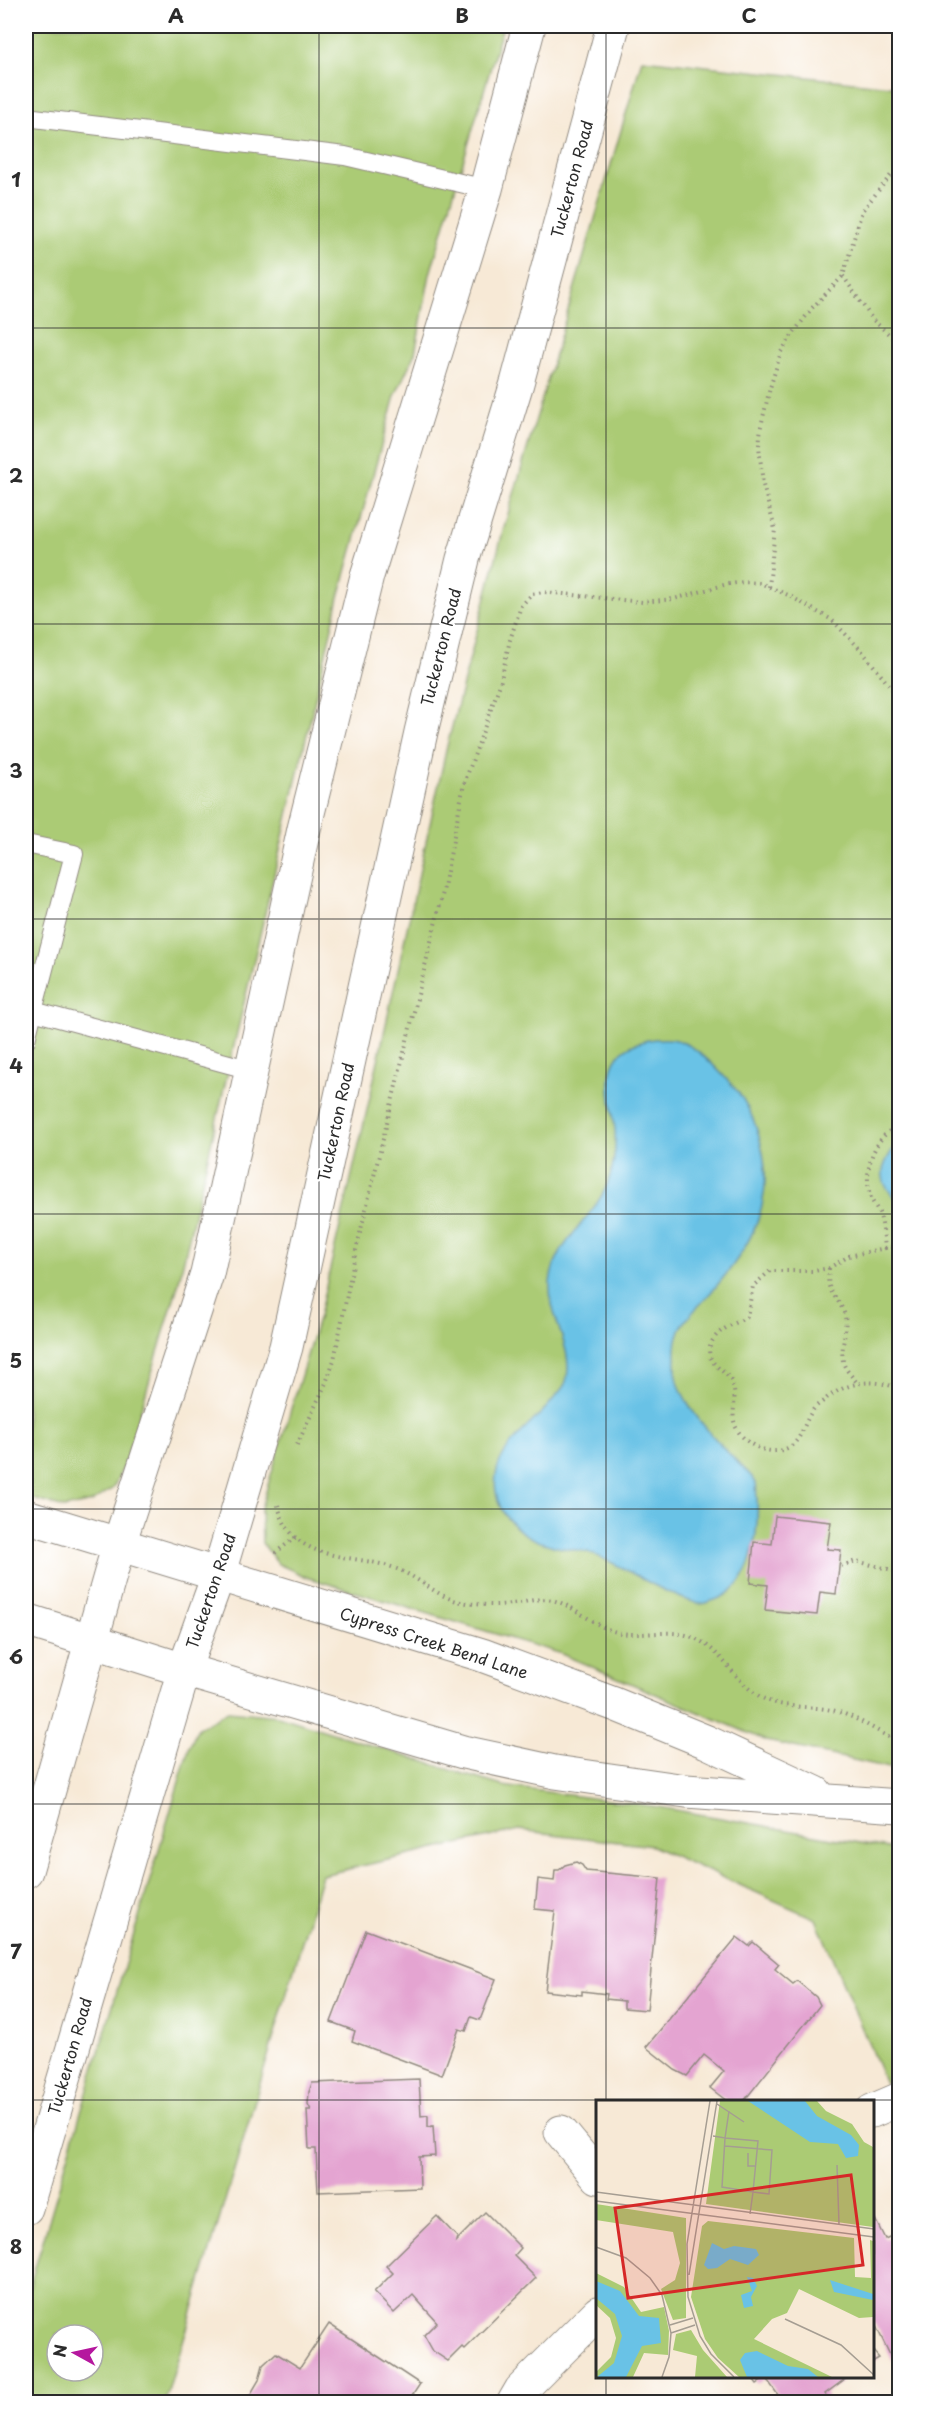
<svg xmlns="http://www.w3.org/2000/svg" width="925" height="2428" font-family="'Playpen Sans',sans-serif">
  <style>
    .green { fill: #abcb74; stroke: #6b7b50; stroke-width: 1.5; fill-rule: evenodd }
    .water { fill: #69c2e6; stroke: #4a7688; stroke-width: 1.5 }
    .building { fill: #e4a4d1 }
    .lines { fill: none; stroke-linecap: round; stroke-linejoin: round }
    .lane-casing { stroke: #918a80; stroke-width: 20 }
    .street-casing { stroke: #918a80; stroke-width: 35 }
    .secondary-casing { stroke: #918a80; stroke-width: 35 }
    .path { stroke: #918a80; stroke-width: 4; stroke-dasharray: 1.5 4.5; stroke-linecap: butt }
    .lane { stroke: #fff; stroke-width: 18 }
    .street { stroke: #fff; stroke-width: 33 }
    .secondary { stroke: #fff; stroke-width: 33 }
    .grid { fill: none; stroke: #2b2b2b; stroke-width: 1.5; stroke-opacity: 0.55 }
    .labels { text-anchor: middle; stroke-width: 4.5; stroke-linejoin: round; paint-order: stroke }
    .street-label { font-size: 16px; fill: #2b2b2b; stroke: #fff }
    .inset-road { fill: none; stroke: #a59d92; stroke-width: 1.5 }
    .view { fill: #d62828; fill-opacity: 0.15; stroke: #d62828; stroke-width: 3 }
    .inset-edge { fill: none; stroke: #2b2b2b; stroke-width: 3 }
    .neatline { fill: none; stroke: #2b2b2b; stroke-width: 2 }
    .grid-label { font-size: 20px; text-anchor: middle; font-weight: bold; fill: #2b2b2b }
  </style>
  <rect width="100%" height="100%" fill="#fff"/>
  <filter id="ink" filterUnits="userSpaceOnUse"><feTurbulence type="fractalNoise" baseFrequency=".0167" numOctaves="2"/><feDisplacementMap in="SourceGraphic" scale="12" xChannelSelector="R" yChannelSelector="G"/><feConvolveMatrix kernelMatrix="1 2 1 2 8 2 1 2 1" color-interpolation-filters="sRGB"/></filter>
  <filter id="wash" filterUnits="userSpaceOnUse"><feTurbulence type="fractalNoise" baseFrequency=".008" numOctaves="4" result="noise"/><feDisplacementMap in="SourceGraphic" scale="24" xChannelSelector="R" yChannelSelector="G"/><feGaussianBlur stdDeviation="1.35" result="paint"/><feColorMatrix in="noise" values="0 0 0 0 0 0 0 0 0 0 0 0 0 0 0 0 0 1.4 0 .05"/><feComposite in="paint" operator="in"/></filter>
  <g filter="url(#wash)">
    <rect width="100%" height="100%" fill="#f7e9d6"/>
    <g class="green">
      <path d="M26 26H503L430 274 415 353 395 396 339 597 178 1285 124 1466 113 1488 92 1502 64 1508 26 1497Z"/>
      <path d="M642 59 899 87V1770L767 1741 559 1653 309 1578 278 1564 262 1543 261 1508 319 1316 370 1097 447 746 503 531Z"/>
      <path d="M228 1711 278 1716 502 1786 659 1807 899 1850V2078L885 2083 816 1919 652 1846 519 1830 322 1875 165 2402H26V2298L189 1748 198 1728ZM57 2335H93V2371H57Z"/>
    </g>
    <g class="water">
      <path d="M654 1039C661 1039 669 1038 676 1040 698 1046 718 1070 733 1086 750 1105 758 1128 763 1153 774 1212 744 1256 706 1298 695 1310 680 1323 677 1340 675 1349 676 1361 676 1370 678 1402 715 1439 736 1461 742 1467 753 1476 756 1483 757 1488 756 1493 757 1498 759 1532 753 1588 715 1600 711 1601 706 1604 701 1604 696 1604 692 1601 687 1600 652 1588 622 1564 587 1552 575 1549 562 1549 550 1545 524 1538 500 1520 496 1492 489 1448 534 1427 556 1396 561 1390 566 1385 567 1377 573 1346 548 1316 550 1283 553 1243 596 1217 608 1182 614 1166 616 1147 615 1130 610 1087 596 1048 654 1039Z"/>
      <path d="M899 1140V1201C873 1180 882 1164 899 1140Z"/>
    </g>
    <g id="blocks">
      <g class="building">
        <path d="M775 1516 831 1522 827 1549 841 1550 836 1594 820 1592 817 1615 765 1610 768 1585 750 1583 754 1542 772 1544Z"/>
        <path d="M576 1862 582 1865 586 1871 660 1878 647 2010 624 2008V2001L606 1999 607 1994 582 1991V1995L545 1991 555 1911 535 1909 538 1879 554 1881 555 1870H559L565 1865Z"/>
        <path d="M366 1930 496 1979 480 2020 471 2017 466 2031 459 2029 442 2075 352 2041 355 2031 331 2022Z"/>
        <path d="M737 1937 749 1946 753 1942 779 1964 775 1969 793 1984 797 1981 816 1997 820 2005 744 2101H727L710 2088 724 2071 704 2055 687 2076 675 2070 646 2047Z"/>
        <path d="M419 2079 421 2116 428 2115V2127L433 2126 435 2156 419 2157 420 2188 318 2192 316 2149H309L307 2110H311L308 2104 309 2092 312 2083Z"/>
        <path d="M485 2212 521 2248 514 2256 536 2278 464 2349 462 2347 448 2361 433 2351 424 2335 437 2322 413 2295 394 2313 374 2292 393 2273 386 2266 437 2216 457 2237 456 2241Z"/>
        <path d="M872 2213 885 2239 900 2232V2357L893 2361 872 2318Z"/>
        <path d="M329 2324 420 2384 408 2402H246L259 2380 263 2365 276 2353 300 2368Z"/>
        <path d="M872 2350 879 2358 872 2362Z"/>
        <path d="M751 2376H849L825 2394 828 2398 823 2402H783L766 2378 757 2384Z"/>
      </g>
    </g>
  </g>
  <g filter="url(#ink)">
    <use href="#blocks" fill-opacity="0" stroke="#918a80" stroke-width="1.5"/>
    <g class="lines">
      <g class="lane-casing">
        <g id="lane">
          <path d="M26 117 345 156 486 189"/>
          <path d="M26 844 74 854 33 1011 251 1070"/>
          <path d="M26 1010 33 1011 26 1040"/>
        </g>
      </g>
      <g class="street-casing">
        <g id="street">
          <path d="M872 2111 900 2099"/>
          <path d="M561 2132 598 2177"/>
          <path d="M514 2402 521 2390 598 2313"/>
        </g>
      </g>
      <g class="secondary-casing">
        <g id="secondary">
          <path d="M26 1516 482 1655 614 1704 707 1742 816 1793"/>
          <path d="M26 1620 184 1670 463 1752 555 1772 686 1791 900 1806"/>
          <path d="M26 1871 119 1544 207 1274 304 829 367 576 486 189 529 26"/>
          <path d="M26 2208 184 1670 218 1576 286 1347 421 732 463 559 517 383 613 26"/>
        </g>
      </g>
      <g class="path">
        <path d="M843 276 873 320 900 344"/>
        <path d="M769 587 775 529 763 485 759 446 761 426 770 388 781 352 792 335 812 308 843 276 862 211 891 175 900 169"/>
        <path d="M900 1125C873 1135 862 1173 871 1198 873 1204 878 1209 880 1215 883 1225 884 1238 885 1248L849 1256 829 1268 814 1271H770L753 1286 747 1317C733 1325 717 1329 711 1344 703 1363 725 1369 731 1381 738 1395 732 1407 734 1421 738 1441 766 1457 785 1449 802 1443 803 1423 813 1410 816 1405 823 1402 827 1398 849 1381 874 1378 900 1389"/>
        <path d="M885 1248 900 1245"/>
        <path d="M829 1268C826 1295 833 1289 843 1310 850 1325 840 1345 843 1361 844 1369 853 1377 858 1384"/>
        <path d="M297 1445 326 1383 334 1360 356 1250 443 892 464 784 500 684 510 640 521 606 532 594 544 592 642 602 674 599 724 585 743 582 760 583 788 595 832 620 862 651 900 699"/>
        <path d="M278 1505C292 1566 354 1552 397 1569 418 1577 435 1595 457 1601 473 1605 495 1606 511 1604 525 1603 538 1597 552 1600 577 1606 596 1629 621 1633 644 1637 669 1628 692 1637 722 1649 733 1680 759 1696 783 1711 814 1704 839 1712 860 1719 880 1733 900 1743"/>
        <path d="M275 1553 296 1537"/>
        <path d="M841 1566 856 1561 900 1572"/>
      </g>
      <use href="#lane" class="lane"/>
      <use href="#street" class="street"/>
      <use href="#secondary" class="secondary"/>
    </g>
  </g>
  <path class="grid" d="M319 26V2402M606 26V2101M26 328H900M26 624H900M26 919H900M26 1214H900M26 1509H900M26 1804H900M26 2100H900M606 2376V2402"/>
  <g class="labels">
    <g class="street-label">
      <text transform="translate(572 179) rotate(-75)" y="6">Tuckerton Road</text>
      <text transform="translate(441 647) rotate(-76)" y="6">Tuckerton Road</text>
      <text transform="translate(336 1122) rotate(-78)" y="6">Tuckerton Road</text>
      <text transform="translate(211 1591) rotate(-71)" y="6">Tuckerton Road</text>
      <text transform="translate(434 1643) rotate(18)" y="6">Cypress Creek Bend Lane</text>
      <text transform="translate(70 2056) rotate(-74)" y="6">Tuckerton Road</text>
    </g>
  </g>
  <g transform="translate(596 2100)">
    <rect width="278" height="278" fill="#f7e9d6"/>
    <path d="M124 1H221L230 11 256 24 268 42 277 47V127L110 104ZM0 104 90 118V218L77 220 65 189 79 180 84 163 77 132 0 120ZM112 121 258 138 259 177 275 178 274 140 277 141V217L263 218 203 189 191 213 176 219 158 239 236 277H143L122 258 109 239 95 197 106 126ZM0 173 28 187 45 212 68 207 73 231 72 255 48 253 37 277H0V272L15 257 20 238 14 218 0 205ZM95 230 107 250 131 277H99L101 256 77 250 80 234Z" fill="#abcb74"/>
    <path d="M152 1H209L221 16 255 35 263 45 262 56 250 58 242 44 214 42ZM116 143 128 149 138 146 160 149 163 155 152 165 134 159 121 168 112 169 108 165ZM151 177 157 178 161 186 155 197 157 206 148 208 145 195 156 191ZM234 180 277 194V200L238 192ZM0 181 24 191 43 216 63 218 65 243 46 246 30 277H1L18 263 26 236 19 214 0 198ZM161 251 192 266 212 269 222 277H151L144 260 149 253Z" fill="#69c2e6"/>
    <path class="inset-road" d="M114 1 91 144 92 197 104 236 115 254 138 277M121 4 148 22M117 36 129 38 133 11M129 38 162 41 157 92 126 87ZM129 46 176 50 173 94 157 92 154 114M152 53V66H160M241 65 243 124M0 92 278 129M0 101 278 137M0 147 30 158 54 178 66 195 75 233 73 257 66 277M93 175 121 1M189 219 245 245 278 275M74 225 97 218M75 233 99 225"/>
    <path class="view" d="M255 75 267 165 32 198 19 108Z"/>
    <rect width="278" height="278" class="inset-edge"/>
  </g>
  <rect width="925" height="2428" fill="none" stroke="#fff" stroke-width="66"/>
  <g transform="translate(75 2353) rotate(278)"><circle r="28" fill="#ffffff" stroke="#aaaaaa" stroke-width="1.5"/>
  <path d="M0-4.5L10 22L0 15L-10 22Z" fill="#b5179e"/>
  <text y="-9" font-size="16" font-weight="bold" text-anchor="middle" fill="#2b2b2b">N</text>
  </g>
  <rect x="33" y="33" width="859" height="2362" class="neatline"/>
  <g class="grid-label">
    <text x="176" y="23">A</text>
    <text x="462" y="23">B</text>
    <text x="749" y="23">C</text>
    <text x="16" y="187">1</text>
    <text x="16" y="483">2</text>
    <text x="16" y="778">3</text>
    <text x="16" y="1073">4</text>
    <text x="16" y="1368">5</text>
    <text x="16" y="1664">6</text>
    <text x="16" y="1959">7</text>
    <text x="16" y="2254">8</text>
  </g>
</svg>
